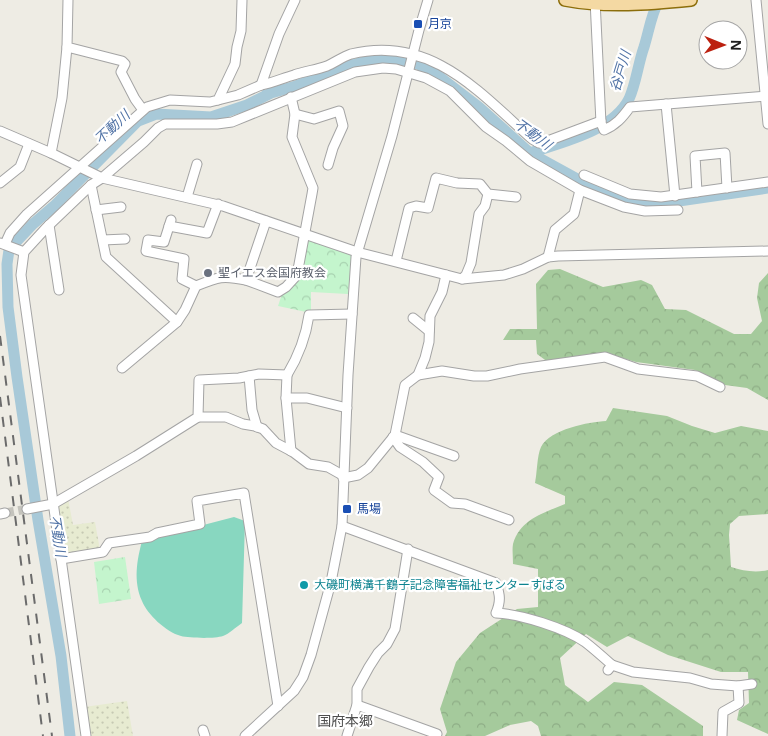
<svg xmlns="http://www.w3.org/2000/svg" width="768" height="736" font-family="'Open Sans','Noto Sans JP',sans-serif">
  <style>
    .farmland { fill: url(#farmland-dots) }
    .forest { fill: url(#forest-crowns) }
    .park { fill: url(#park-crowns) }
    .pitch { fill: #88d7c0 }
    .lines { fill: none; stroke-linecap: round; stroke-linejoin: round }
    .stream { stroke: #a8c9d8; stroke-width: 2 }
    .river { stroke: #a8c9d8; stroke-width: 11 }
    .minor-tunnel { stroke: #c4c3bc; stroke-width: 9; stroke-dasharray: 9 4.5; stroke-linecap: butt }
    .minor-casing { stroke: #a4a4a4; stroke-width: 11 }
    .major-casing { stroke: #8c6e0b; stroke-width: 14 }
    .minor { stroke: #fff; stroke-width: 9 }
    .major { stroke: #f4d9a3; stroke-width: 11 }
    .rail { stroke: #6b6b6b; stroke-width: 2; stroke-dasharray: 10 10; stroke-linecap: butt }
    .transit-dot { fill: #1a4fb4; stroke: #fff; stroke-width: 2 }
    .worship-dot { fill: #6b7280; stroke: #fff; stroke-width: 2 }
    .culture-dot { fill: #0f9aa8; stroke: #fff; stroke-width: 2 }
    .labels { text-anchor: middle; stroke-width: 4.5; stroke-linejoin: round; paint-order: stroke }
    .transit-label { font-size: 12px; fill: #164399; stroke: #fff; text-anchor: start }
    .worship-label { font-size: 12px; fill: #5b616d; stroke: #fff; text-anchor: start }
    .culture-label { font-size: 12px; fill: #0d838f; stroke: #fff; text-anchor: start }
    .water-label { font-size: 14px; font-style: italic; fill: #5173a6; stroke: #fff }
    .neighbourhood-label { font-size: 14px; fill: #505050; stroke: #fff }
  </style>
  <defs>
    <pattern id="farmland-dots" width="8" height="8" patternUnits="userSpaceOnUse" patternTransform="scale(1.25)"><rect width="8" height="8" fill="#e7ebd1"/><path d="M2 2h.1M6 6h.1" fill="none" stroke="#c6c9b3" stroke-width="1.8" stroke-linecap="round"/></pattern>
    <pattern id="forest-crowns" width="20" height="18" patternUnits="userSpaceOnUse" patternTransform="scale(1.25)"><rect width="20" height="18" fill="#a5ca9c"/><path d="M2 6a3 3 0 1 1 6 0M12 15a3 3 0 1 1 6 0" fill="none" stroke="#8ead86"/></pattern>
    <pattern id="park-crowns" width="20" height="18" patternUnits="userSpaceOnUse" patternTransform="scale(1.25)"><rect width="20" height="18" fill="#c4f5cd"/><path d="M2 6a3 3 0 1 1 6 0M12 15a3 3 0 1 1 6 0" fill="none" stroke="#a8d2b0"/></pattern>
  </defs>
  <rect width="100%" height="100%" fill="#eeece4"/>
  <g class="farmland">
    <path d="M68 498 73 525 95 522 100 550 64 556 55 504Z"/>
    <path d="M127 701 133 736H88L84 707Z"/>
  </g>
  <g class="forest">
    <path d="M560 269 603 287 641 280 652 285 665 309 686 310 734 334H751L762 321 757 298 759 283 768 273V400L747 388 725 385 695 370 636 362 605 353 556 368 537 354 536 340H503L510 329H537L536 284 548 270Z"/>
    <path d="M613 408 667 416 692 426 715 433 741 426 768 431V514L739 516 730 524 729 535 731 567C743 571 756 573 768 570V734L737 720 739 710 749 703 748 672H721L668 655 628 636 607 647 586 634 560 658 565 685 588 702 614 682 642 685 703 726V736H541L538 726 531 721 510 725 485 736H445L447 732 440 709 456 662 480 633 517 609 538 607V569L513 564C513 557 512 550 513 544 520 519 544 513 565 504V496L535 483C537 474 537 455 541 447 550 429 589 422 606 421Z"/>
  </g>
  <g class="park">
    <path d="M307 239 352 253 348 294 311 292V313L278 306 283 291 294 285Z"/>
    <path d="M125 557 131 599 99 604 94 562Z"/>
  </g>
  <path class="pitch" d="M234 517 245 521 242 623C236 627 229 634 223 636 214 639 189 638 181 636 166 632 147 614 142 601 133 581 137 560 142 541Z"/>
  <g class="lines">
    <path class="stream" d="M261 98 264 89"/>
    <g class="river">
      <path d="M530 153C562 142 613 131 629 99 636 84 638 64 644 47 649 31 651 15 659 0"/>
      <path d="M70 736 61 656 38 520 17 377 8 307 7 264 9 250 16 242 33 224 54 206 138 121 156 114 211 117 247 105 271 93 296 86 351 65 379 59H395L418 64 436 74 479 107 530 153 592 187 625 201 672 204 679 201 768 188"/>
    </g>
    <path class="minor-tunnel" d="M5 513 27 509"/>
    <g class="minor-casing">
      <g id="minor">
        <path d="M68 0 67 47 122 61 125 64 121 72 135 99 143 110"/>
        <path d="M295 0 279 34 261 85C273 83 283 78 294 75 305 71 316 70 327 66 336 62 342 57 351 54 431 35 478 91 532 139L539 143 545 142 601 121"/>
        <path d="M595 0 601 123 604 130C616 125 622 118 630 107L768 96"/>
        <path d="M756 0 768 124"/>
        <path d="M218 100 238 95 261 85"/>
        <path d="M666 104 675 196"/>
        <path d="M295 114 314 119 339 111 343 126 333 148 328 165"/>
        <path d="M0 131 51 153 102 178 223 206 357 252 462 279 504 275 523 269 548 257 558 256 768 251"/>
        <path d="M51 153 62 98 67 47"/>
        <path d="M584 175 630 194 661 197 768 182"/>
        <path d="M0 183 20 167 29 144"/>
        <path d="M91 185 106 257 177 322 122 368"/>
        <path d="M697 192 695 156 725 153 727 188"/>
        <path d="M187 197 197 164"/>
        <path d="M96 210 121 207"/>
        <path d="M171 220 164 242 148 240 146 251 184 259 182 279 196 286"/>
        <path d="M49 225 59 290"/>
        <path d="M169 226 207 233 218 204"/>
        <path d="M103 240 125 239"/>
        <path d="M0 243 24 252"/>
        <path d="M5 244 10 233 27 214 147 107 170 100 210 102 218 100 235 64 237 47 241 31 242 0"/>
        <path d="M548 257 555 230 574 214 580 190"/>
        <path d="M396 261 409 208 416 206 428 208 436 178 457 183 480 184 488 194 516 197"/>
        <path d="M462 279 466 275 471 263 479 214 485 206 488 194"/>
        <path d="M246 280 278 292 286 287 297 275 312 194 313 188 292 137 295 114 291 97"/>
        <path d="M413 318 429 331"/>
        <path d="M177 322 185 310 196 286C218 277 222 275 246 280L266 221"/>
        <path d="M287 375 286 398H307L347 408"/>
        <path d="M418 375 442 371 474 376H487L520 369 605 357 638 369 697 376 720 387"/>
        <path d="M249 376 252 410 257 427"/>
        <path d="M286 398 291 451"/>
        <path d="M198 417H226L243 424 255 426 263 429 276 443 293 452 309 464 328 467 344 476"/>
        <path d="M395 435 454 456"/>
        <path d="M393 437 400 447 423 462 439 477 434 490 452 503 465 504 509 520"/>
        <path d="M343 478 358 475 368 468 395 435 405 385 418 375 425 358 429 342 430 316 442 292 446 275"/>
        <path d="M27 509 53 504 136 456 198 417 199 380 239 378 259 374 287 375C298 357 306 336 309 315L352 314"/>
        <path d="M0 514 5 513"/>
        <path d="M342 526 496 583C500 595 501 601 496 613 520 614 565 628 585 642 594 649 603 657 612 665L608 670"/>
        <path d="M61 559 103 552 109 543 150 537 157 533 200 524 197 501 244 493 278 706"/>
        <path d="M612 665 633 672 690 678 711 684 738 686 752 684"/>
        <path d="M357 705 437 734"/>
        <path d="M203 730 205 736"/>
        <path d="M86 736 21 275 24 252 46 228 91 185 102 178 144 142 158 128 165 124H217L232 122 355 72 383 68 396 69 426 78 450 91 486 127 506 141 530 161 580 190 624 207 645 211 678 210"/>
        <path d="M245 736 294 691 303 677 311 655 331 582 342 526 348 375 356 257 392 136 419 30 428 0"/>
        <path d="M347 736 357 705V689L369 667 378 653 387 644 395 629 408 549"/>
        <path d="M722 736 723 712 739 703 738 686"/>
      </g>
    </g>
    <g class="major-casing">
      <path id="major" d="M565 0C606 8 650 4 691 0"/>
    </g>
    <use href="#minor" class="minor"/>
    <use href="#major" class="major"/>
    <g class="rail">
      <path d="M0 336 52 736"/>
      <path d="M0 397 43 736"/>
    </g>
  </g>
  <g class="transit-dot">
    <rect x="413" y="19" width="10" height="10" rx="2.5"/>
    <rect x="342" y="504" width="10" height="10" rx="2.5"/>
  </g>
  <circle class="worship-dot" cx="208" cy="273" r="5"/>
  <circle class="culture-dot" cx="304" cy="585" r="5"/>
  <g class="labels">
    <g class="transit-label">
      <text x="428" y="28">月京</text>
      <text x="357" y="513">馬場</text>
    </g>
    <g class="worship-label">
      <text x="218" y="277">聖イエス会国府教会</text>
    </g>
    <g class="culture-label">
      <text x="314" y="589">大磯町横溝千鶴子記念障害福祉センターすばる</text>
    </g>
    <g class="water-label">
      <text transform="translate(620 71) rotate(-73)" y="5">谷戸川</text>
      <text transform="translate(112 127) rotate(-43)" y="5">不動川</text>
      <text transform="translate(533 134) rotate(36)" y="5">不動川</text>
      <text transform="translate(58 536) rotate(81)" y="5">不動川</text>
    </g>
    <g class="neighbourhood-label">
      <text x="345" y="726">国府本郷</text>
    </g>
  </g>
  <g transform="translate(723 45) rotate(91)"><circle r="24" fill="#ffffff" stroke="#a5a5a5"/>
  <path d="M0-4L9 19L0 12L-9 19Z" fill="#bc200f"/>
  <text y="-8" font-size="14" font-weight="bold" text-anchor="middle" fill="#1d1d1d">N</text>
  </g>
</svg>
